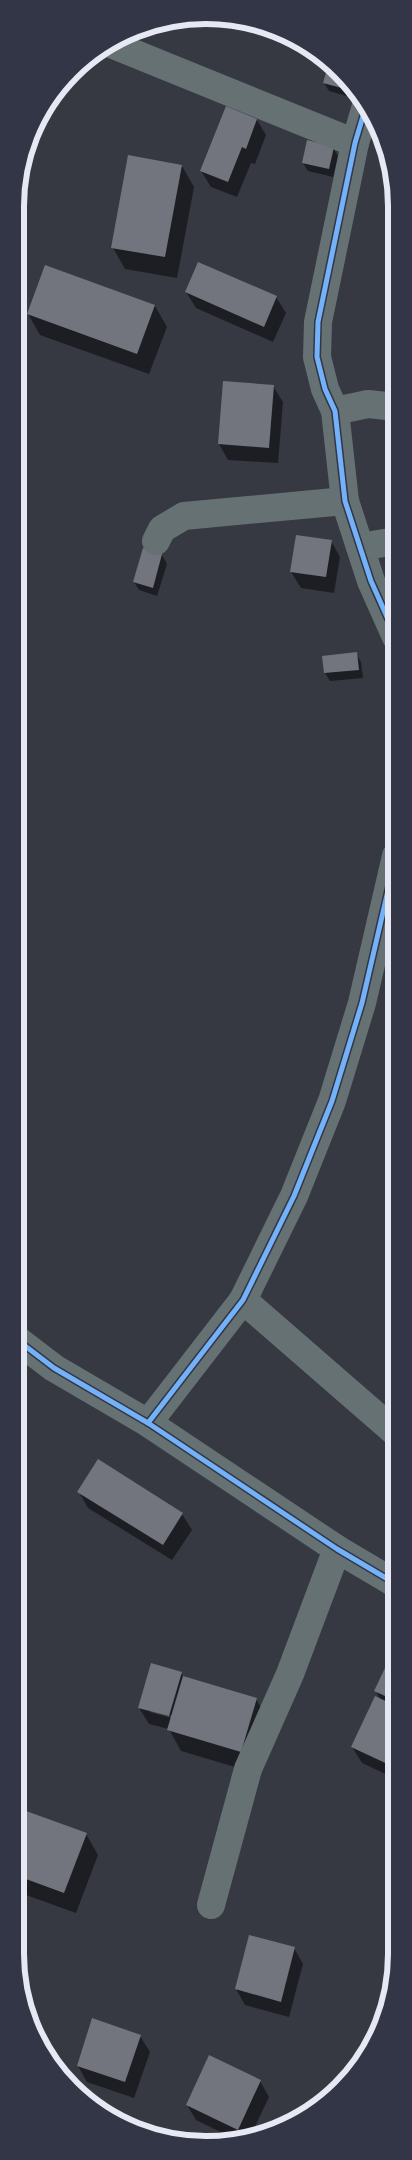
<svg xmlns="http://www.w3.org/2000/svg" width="412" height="2160" font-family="'Public Sans',sans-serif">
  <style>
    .shadow { fill: #0007; fill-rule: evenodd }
    .building { fill: #72757d }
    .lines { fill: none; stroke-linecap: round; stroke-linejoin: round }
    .minor { stroke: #667173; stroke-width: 28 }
    .cycleway-casing { stroke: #323646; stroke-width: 8 }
    .cycleway { stroke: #73b2f8; stroke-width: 5 }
    .rim { fill: none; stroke: #e6e9f3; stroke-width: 6 }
  </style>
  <rect width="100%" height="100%" fill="#363942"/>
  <g class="shadow">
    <path d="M330 63 341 71 355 91 353 98 329 91 324 83Z"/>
    <path d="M257 120 266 135 255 164 251 163 237 197 211 187 201 171Z"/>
    <path d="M333 148 338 156 333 177 308 171 303 163Z"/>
    <path d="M182 166 194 187 177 278 125 269 113 248Z"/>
    <path d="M199 263 276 297 286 313 273 342 196 308 186 292Z"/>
    <path d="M155 306 167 327 149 374 40 335 28 314Z"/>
    <path d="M273 386 283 402 278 463 228 460 219 444Z"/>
    <path d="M331 541 340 557 334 593 301 588 291 572Z"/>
    <path d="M162 555 167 564 157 596 139 590 134 582Z"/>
    <path d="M356 654 361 662 363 678 330 681 325 673 323 657Z"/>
    <path d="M79 1492 182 1514 192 1530 172 1560 88 1508Z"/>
    <path d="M396 1648V1779L362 1763 352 1747 381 1701 376 1691Z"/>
    <path d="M181 1673 184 1678 256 1699 268 1720 252 1772 181 1751 169 1729 149 1724 139 1708ZM150 1710 176 1717 175 1719 150 1712Z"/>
    <path d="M15 1811 86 1834 98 1855 76 1913 15 1891Z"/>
    <path d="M395 1920V1946L389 1934Z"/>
    <path d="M250 1937 294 1948 303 1964 289 2017 245 2005 236 1989Z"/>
    <path d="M140 2036 150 2052 134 2098 87 2082 78 2066Z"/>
    <path d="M260 2081 269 2097 250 2137 235 2139 196 2120 187 2105Z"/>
  </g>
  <g class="building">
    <path d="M329 62 341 71 350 84 349 90 323 83Z"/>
    <path d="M226 106 257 119 246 149 242 147 228 182 200 171Z"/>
    <path d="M307 140 334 147 329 169 302 163Z"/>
    <path d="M128 155 182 165 165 257 111 248Z"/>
    <path d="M198 262 277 296 264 327 185 292Z"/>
    <path d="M45 265 155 305 137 354 27 314Z"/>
    <path d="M396 303V319L393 318Z"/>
    <path d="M223 381 274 385 269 448 218 444Z"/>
    <path d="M296 535 332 540 326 577 290 572Z"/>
    <path d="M143 548 162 554 153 588 133 582Z"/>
    <path d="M357 652 359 670 324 673 322 656Z"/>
    <path d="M98 1459 183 1513 163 1545 77 1492Z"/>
    <path d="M396 1645V1701L374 1691Z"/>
    <path d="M151 1663 182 1672 169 1716 138 1708Z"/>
    <path d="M183 1676 257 1698 241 1752 167 1730Z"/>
    <path d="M375 1696 396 1706V1768L351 1747Z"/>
    <path d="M15 1807 87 1833 64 1893 15 1875Z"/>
    <path d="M395 1917V1938L387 1934Z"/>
    <path d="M249 1935 295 1947 281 2002 235 1989Z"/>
    <path d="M92 2018 141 2035 125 2082 77 2066Z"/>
    <path d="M209 2055 261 2080 238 2130 186 2105Z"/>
  </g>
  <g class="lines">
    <g class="minor">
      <path d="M111 44 355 143"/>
      <path d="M366 106 355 143 318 322 317 357 325 389 335 411 345 501 371 581 396 637"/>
      <path d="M335 411 368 404 396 407"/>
      <path d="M156 541 162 529 184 516 345 501"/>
      <path d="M360 547 396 541"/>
      <path d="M243 1300 396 1433"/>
      <path d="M16 1339 54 1368 148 1423 337 1549 396 1584"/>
      <path d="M148 1423 243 1300 294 1196 332 1101 362 1003 396 856"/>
      <path d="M211 1905 248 1769 290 1674 337 1549"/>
    </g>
    <g class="cycleway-casing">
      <g id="cycleway">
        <path d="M366 106 355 143 318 322 317 357 325 389 335 411 345 501 371 581 396 637"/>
        <path d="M16 1339 54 1368 148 1423 337 1549 396 1584"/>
        <path d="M148 1423 243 1300 294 1196 332 1101 362 1003 396 856"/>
      </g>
    </g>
    <use href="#cycleway" class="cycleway"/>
  </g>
  <path d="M0 0H412V2160H0ZM206 24H206A182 182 0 0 1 388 206V1954A182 182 0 0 1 206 2136H206A182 182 0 0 1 24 1954V206A182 182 0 0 1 206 24Z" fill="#323646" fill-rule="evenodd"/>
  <path class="rim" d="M206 24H206A182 182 0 0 1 388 206V1954A182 182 0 0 1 206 2136H206A182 182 0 0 1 24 1954V206A182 182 0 0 1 206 24Z"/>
</svg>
